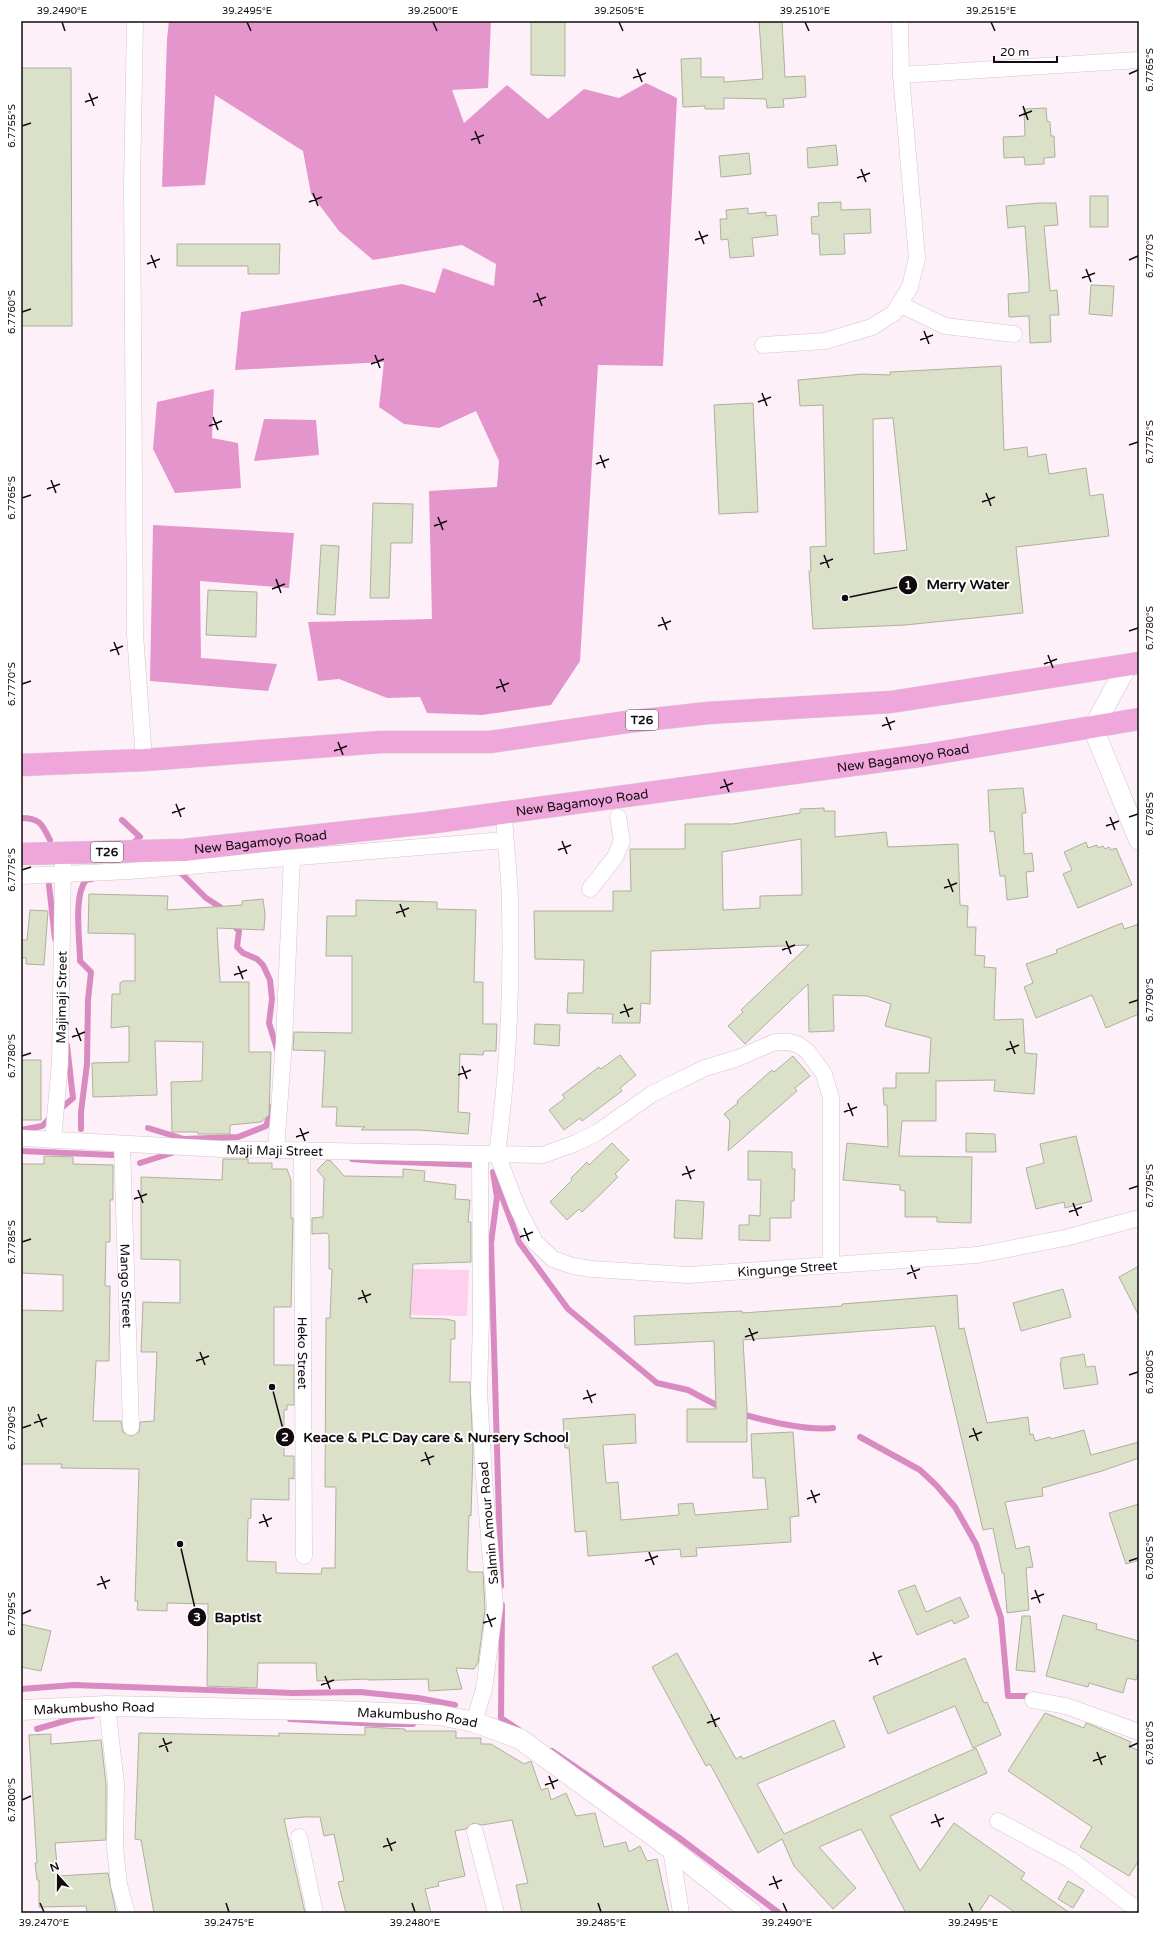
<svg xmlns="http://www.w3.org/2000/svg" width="1160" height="1934" font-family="'Varela Round',sans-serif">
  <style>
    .green { fill: #fecfef }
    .forest { fill: #e496cc }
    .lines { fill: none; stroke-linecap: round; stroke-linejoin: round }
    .stream { stroke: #d88ac1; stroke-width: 6 }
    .building { fill: #dbe0c8; stroke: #adb19b; fill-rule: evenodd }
    .minor-casing { stroke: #d8c1d0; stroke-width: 17 }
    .tertiary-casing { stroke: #d8c1d0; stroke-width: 21 }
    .trunk-casing { stroke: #d4d3d4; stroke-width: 23 }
    .minor { stroke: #fff; stroke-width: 16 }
    .tertiary { stroke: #fff; stroke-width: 20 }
    .trunk { stroke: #efa6da; stroke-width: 22 }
    .ticks { fill: none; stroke: #110a0f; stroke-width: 1.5 }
    .labels { text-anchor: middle; stroke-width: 4; stroke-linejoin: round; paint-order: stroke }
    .shield { fill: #fff; stroke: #585457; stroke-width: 1 }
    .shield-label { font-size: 12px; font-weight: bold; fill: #110a0f }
    .street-label { font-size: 13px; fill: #110a0f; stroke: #fff }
    .leader { fill: none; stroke: #110a0f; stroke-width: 1.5 }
    .callout-dot { fill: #110a0f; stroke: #fff; stroke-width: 1.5 }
    .mark-label { font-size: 12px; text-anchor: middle; font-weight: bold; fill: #fff }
    .callout-label { font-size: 14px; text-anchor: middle; font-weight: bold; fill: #110a0f; stroke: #fff; stroke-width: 4; stroke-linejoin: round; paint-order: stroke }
    .neatline { fill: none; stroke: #110a0f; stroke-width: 1.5 }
    .ticks-label { font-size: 10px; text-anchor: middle; fill: #110a0f }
  </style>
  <rect width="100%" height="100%" fill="#fef0f9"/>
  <path class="green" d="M413 1269 469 1270 467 1316 411 1315Z"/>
  <g class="forest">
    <path d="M169 21H491L488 88 452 90 464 123 507 85 548 119 584 89 619 98 646 83 677 98 663 366 598 365 580 661 551 705 482 715 427 713 420 697 387 698 339 679 318 681 308 622 432 619 429 491 497 487 499 461 476 411 439 428 404 424 379 407 384 362 235 370 241 312 402 284 435 293 443 268 494 286 496 264 462 245 373 260 339 231 311 194 303 151 215 95 205 185 162 187 167 39Z"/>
    <path d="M214 389 212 438 238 443 241 488 175 493 153 449 157 402Z"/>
    <path d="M264 419 316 420 319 455 254 461Z"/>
    <path d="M153 525 294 533 289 588 200 581 201 658 277 664 268 691 150 681Z"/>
  </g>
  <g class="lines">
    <g class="stream">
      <path d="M21 818C40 818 42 824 50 840"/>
      <path d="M122 820 140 837 131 845"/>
      <path d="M178 870 206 898 220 907 223 913"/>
      <path d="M49 885 55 939"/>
      <path d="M232 924 239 931 237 947 243 953 257 959 263 965 270 980 272 999 269 1023 278 1052"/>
      <path d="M58 1111 73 1098 67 1045"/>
      <path d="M148 1128 184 1139 238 1137 266 1126 273 1105"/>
      <path d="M81 1129V1112L87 1064 88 1000 91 972 80 961C80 940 73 896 86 880L92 879"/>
      <path d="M21 1130 42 1126 51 1117"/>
      <path d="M21 1151 112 1155"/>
      <path d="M352 1159 377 1161 475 1165"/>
      <path d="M140 1163 175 1152"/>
      <path d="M493 1172 497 1197 491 1243 501 1586"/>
      <path d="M496 1181 519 1242 568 1309 657 1383 688 1390 722 1408"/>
      <path d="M741 1414C768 1421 805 1431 833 1428"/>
      <path d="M860 1437 920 1470 937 1486 955 1507 976 1544 1001 1618 1008 1696H1031"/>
      <path d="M502 1605 501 1718 519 1730"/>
      <path d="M21 1689 74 1685 292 1693 360 1692 418 1698 455 1705"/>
      <path d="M290 1719 379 1724H413"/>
      <path d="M37 1729 75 1718 92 1716"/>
      <path d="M552 1751 678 1837 779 1913"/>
    </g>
  </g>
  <g class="building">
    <path d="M531 21H565V76L531 75Z"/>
    <path d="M759 21H782L785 77 805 76 806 97 783 99 784 107 767 108 766 99 724 98V109H705V106L683 107 681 59 701 58V77H724V82L763 79Z"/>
    <path d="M21 68H71L72 326H21Z"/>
    <path d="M1046 108 1047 121 1050 122 1051 136H1054L1055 157 1044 158V164L1025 165 1024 157 1004 158 1003 137 1025 136 1024 109Z"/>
    <path d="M836 145 838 165 808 168 807 148Z"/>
    <path d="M749 153 751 174 721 177 719 156Z"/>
    <rect x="1090" y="196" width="18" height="31"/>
    <path d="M841 202V210L870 209 871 233 844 234 845 254 820 255 819 234H812L811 217 819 216 818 203Z"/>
    <path d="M1040 203H1056L1058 225 1044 226 1050 291 1057 290 1059 315H1050L1051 342 1030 343 1029 316 1009 317 1008 294 1029 292V282L1025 226 1008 228 1006 206Z"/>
    <path d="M748 208V214L766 212V216L776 215 778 235 752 238 754 256 730 258 728 239 721 240 720 219H727L726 210Z"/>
    <path d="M177 244H280L279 274H248V266H177Z"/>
    <path d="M1091 285 1114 286 1112 316 1089 314Z"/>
    <path d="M1001 366 1004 450 1027 447 1028 457 1046 454 1049 474 1086 468 1090 496 1103 494 1109 536 1016 547 1023 613 905 625 813 629 809 571H811L810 547 826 546 823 405 800 406 798 380 863 374 890 375V372ZM893 418 907 550 874 554 873 419Z"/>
    <path d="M753 403 758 512 719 514 714 405Z"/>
    <path d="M373 503 413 504 412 543H391L389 598H370Z"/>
    <path d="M321 545 339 546 335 615 317 614Z"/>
    <path d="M208 590 257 592 256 637 206 635Z"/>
    <path d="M1023 788 1026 813H1022L1024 854 1032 853 1034 871 1026 872 1028 897 1007 900 1005 876H1000L994 831 990 832 988 790Z"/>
    <path d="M824 808V811H835V837L886 832 888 847 958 844 960 905 968 906 967 927H976L975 955 985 956 984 967 996 968 994 1020 1023 1019 1025 1053 1037 1054 1034 1094 994 1091 995 1080 936 1081V1121H902L899 1156 972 1157 971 1223 937 1222V1217H905V1191L900 1190V1185L843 1180 847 1143 888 1147 887 1105H884L883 1088H896V1073H929L931 1038 885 1026 891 1004 867 996 833 995 834 1031 809 1032 808 984 745 1044 728 1026 743 1012 741 1010 809 945 651 951 650 1004 641 1003 640 1023H612L613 1014 567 1013 568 993H583L584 960 535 959 534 911H613V891H631L630 849H685V824H733L800 813V809ZM801 839 802 895 760 896V908L723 910 722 852Z"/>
    <path d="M1086 842 1088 848 1097 845 1098 848 1103 846 1105 849 1109 847 1111 850 1116 848 1132 885 1078 908 1063 874 1072 870 1064 852Z"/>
    <path d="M89 894 168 896 167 910 242 905V901L263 899 265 914 264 930 217 928 220 982H249V1052H271L269 1115 261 1122 230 1125V1134H198V1132H172L171 1082 202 1081 203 1042 155 1041 157 1095 93 1097 92 1063 129 1062V1026L111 1028 112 994H120V983L123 981H135V934L88 933Z"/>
    <path d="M356 900 437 902V909L476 910 474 982H483V1024H497L496 1051H484L483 1055 460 1054 458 1112 470 1113 468 1134 419 1130H361L365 1127 336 1126 337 1107H322L325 1051 293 1050 294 1032 352 1033V956H326L327 916H356Z"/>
    <path d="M30 910 48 911 44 965 26 964V958H21V940H27Z"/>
    <path d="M1122 923 1124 929 1139 924V1014L1106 1028 1092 995 1036 1018 1024 987 1033 983 1026 964 1057 953 1056 950Z"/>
    <path d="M535 1024 560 1025 559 1046 534 1044Z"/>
    <path d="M620 1055 636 1075 620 1088 622 1091 582 1121 580 1118 564 1130 549 1110 565 1098 562 1095 599 1067 601 1069Z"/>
    <path d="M793 1056 810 1076 795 1088 797 1091 728 1151 730 1121 724 1114 738 1103 737 1101 772 1070 774 1072Z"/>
    <path d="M22 1060H41V1120H21Z"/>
    <path d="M966 1133 995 1134 996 1152H966Z"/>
    <path d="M1076 1136 1092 1201 1065 1208 1064 1202 1036 1209 1026 1168 1044 1163 1040 1144Z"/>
    <path d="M612 1143 629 1160 615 1174 618 1177 606 1189 582 1212 579 1209 567 1220 550 1202 572 1180 571 1178 587 1162 589 1165Z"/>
    <path d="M748 1151 792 1152V1169H795L794 1201H791V1218H770V1241L739 1240V1225H749V1215L760 1216 761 1180H748Z"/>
    <path d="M44 1156 73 1157V1164L113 1165V1200H110V1242H106L105 1286H110L109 1361H96L93 1421H121L123 1432 131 1436 139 1432 140 1422 154 1421 157 1352H141L143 1302 180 1303V1260L141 1259V1177L222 1180 223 1159H248V1163H272V1169H287L291 1180V1218H293L291 1307H274V1365H294V1405H287V1410H284V1456H294V1479L289 1478V1500L251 1499V1518L248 1519 247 1561 276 1562V1573L321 1574 322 1568H335L336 1487H325L326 1318H330L332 1269H329V1236L327 1233 312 1234V1218L323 1217 324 1178 317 1170 327 1160 331 1161 344 1176 403 1177V1169L425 1171 424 1181 456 1185 455 1199 470 1200 468 1222H471V1262L413 1264 410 1318 446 1319 455 1321V1339H451L450 1382H470L473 1450 471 1516 469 1515 467 1570 469 1571V1572H483L485 1609 478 1663 474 1669 456 1668 462 1689 429 1691 428 1679 368 1680V1679L317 1681 316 1663H258L257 1688 207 1686 208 1604 167 1603V1611L137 1610 138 1601H135L139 1469 61 1468 62 1464H21V1310L63 1311V1275L21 1273V1164H44Z"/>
    <path d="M676 1200 704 1202 702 1239 674 1238Z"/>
    <path d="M1139 1266V1316L1119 1277Z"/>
    <path d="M1063 1289 1071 1317 1021 1331 1013 1303Z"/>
    <path d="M957 1295 959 1329 964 1328 987 1423 1028 1417 1030 1435 1033 1434 1035 1441 1050 1437 1051 1439 1084 1430 1091 1455 1139 1442V1458L1102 1471 1042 1488 1043 1496 1005 1502 1016 1549 1029 1546 1033 1567 1026 1568 1029 1610 1007 1613 1004 1573H1002L993 1528 983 1530 935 1326 743 1340 747 1409V1442H687V1409H716L714 1341 635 1345 634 1316 742 1311V1313L842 1306V1304Z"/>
    <path d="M1084 1354 1086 1367 1095 1366 1098 1384 1064 1389 1060 1363H1061V1358Z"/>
    <path d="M635 1414 636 1443 603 1445 606 1483 618 1482 621 1520 679 1515 678 1504 693 1503 695 1515 768 1509 765 1478H753L751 1434 793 1432 799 1516 790 1517 791 1542 696 1548 697 1556 681 1557 680 1549 588 1556 586 1531 575 1532 569 1448H565L563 1419Z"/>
    <path d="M1139 1504V1560L1126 1564 1109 1513Z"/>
    <path d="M915 1585 926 1612 960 1597 969 1617 954 1624 952 1620 917 1635 898 1591Z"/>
    <path d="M1063 1615 1097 1624 1096 1629 1139 1641V1669L1136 1680 1127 1678 1123 1693 1089 1683 1088 1687 1046 1676Z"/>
    <path d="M1022 1616H1030L1035 1672 1016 1670Z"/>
    <path d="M21 1624 51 1631 41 1671 21 1667Z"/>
    <path d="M677 1653 736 1759 741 1756 743 1759 834 1720 845 1747 757 1784 784 1834 976 1748 987 1773 890 1816 920 1871 954 1823 1025 1873 1021 1879 1070 1913H1016L990 1895 978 1913H906L861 1829 819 1847 856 1888 833 1909 794 1866 782 1839 758 1853 710 1764 706 1766 652 1667Z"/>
    <path d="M965 1658 984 1703 987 1702 1001 1735 973 1748 955 1706 888 1734 873 1697Z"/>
    <path d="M1045 1713 1084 1728 1086 1723 1089 1724 1131 1742 1129 1746 1139 1751V1860L1129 1876 1080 1847 1092 1827 1008 1771Z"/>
    <path d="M365 1727 405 1729V1731H456V1738H481V1744H491L524 1764 531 1761 541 1790 548 1788 551 1800 566 1793 576 1816 595 1813 604 1847 626 1842 629 1852 640 1846 647 1861 657 1859 669 1913H522L516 1885 528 1883 512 1820 482 1825 473 1823 466 1829 455 1831 465 1876 438 1882 439 1886 425 1889 431 1913H346L338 1882 344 1881 334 1834 324 1836 320 1817H304L284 1819 305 1913H154L141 1840 135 1839 139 1733 279 1736V1733L365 1735Z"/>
    <path d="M51 1734V1744L101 1740 106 1784V1840L55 1843 58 1876 108 1873 116 1913H87L86 1906 39 1907V1880H37L35 1863H37L29 1735Z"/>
    <path d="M1068 1881 1084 1890 1073 1908 1058 1899Z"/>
  </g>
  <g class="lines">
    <g class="minor-casing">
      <g id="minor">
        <path d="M135 21 132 185 135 634 144 760"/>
        <path d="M901 75 1139 60"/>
        <path d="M899 304 945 326 1014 334"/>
        <path d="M763 345 825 341 872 327 894 313 910 287 917 258 901 75 900 21"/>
        <path d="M21 876 130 871 505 840"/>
        <path d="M590 889 615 857 622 841 618 817"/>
        <path id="s1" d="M21 1138 221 1149 543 1155 576 1143 598 1132 652 1094 672 1084 705 1068 738 1058 775 1042H789L799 1045 808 1052 824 1074 831 1098V1264"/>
        <path id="s2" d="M53 1140 60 1063 63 864"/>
        <path id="s3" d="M122 1145 131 1427"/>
        <path d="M276 1150 284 1041 292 858"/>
        <path id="s4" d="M302 1150 304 1556"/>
        <path id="s5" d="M497 1154 518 1209 535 1242 553 1259 573 1266 592 1269 688 1275 977 1255 1065 1238 1139 1218"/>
        <path d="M497 1154C508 1072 512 989 510 906 510 875 505 844 504 813"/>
        <path d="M1033 1700 1066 1706 1139 1732"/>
        <path d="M107 1706 116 1784 115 1847 119 1885 127 1913"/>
        <path d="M474 1722 484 1689 495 1606 484 1478 479 1392 481 1321 480 1154"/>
        <path d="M998 1821 1071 1860 1139 1911"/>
        <path d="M475 1832 496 1913"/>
        <path d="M299 1837 315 1913"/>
        <path d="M671 1849 681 1913"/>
      </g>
    </g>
    <g class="tertiary-casing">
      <g id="tertiary">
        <path d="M1128 664 1093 728 1139 840"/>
        <path id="s6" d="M21 1710 107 1706 310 1710 439 1715 474 1722 520 1739 671 1849 752 1913"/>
      </g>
    </g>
    <g class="trunk-casing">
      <g id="trunk">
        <path d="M21 765 144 760 381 742H490L627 722 708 713 891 702 1139 663"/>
        <path id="s7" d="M21 854 184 850 428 823 926 755 1139 719"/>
      </g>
    </g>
    <use href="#minor" class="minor"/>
    <use href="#tertiary" class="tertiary"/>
    <use href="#trunk" class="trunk"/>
  </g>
  <path class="ticks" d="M62 22 65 31M247 22 251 31M433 22 437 31M619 22 623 31M805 22 809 31M991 22 995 31M637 69 642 82M1129 74 1138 70M633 78 646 73M89 93 94 106M85 102 98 97M1023 106 1028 120M1019 116 1032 111M22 126 31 123M475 131 480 144M471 140 484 135M861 169 866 182M857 178 870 173M313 193 318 206M309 202 322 197M699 231 704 244M695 240 708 235M151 255 156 268M1129 260 1138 256M147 264 160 259M1086 269 1091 282M1082 278 1095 273M537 293 542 306M533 302 546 297M22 312 31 309M924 331 929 344M920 340 933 335M375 355 380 368M371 364 384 359M762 393 767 406M758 402 771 397M213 417 218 430M209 426 222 421M1129 445 1138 442M600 455 605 468M596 464 609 459M51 480 56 493M47 489 60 484M986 493 991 506M22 498 31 495M982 502 995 497M438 517 443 530M434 526 447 521M824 555 829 568M820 564 833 559M276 579 281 593M272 589 285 584M662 617 667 630M658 626 671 621M1129 631 1138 628M114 642 119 655M110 651 123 646M1048 655 1053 668M1044 664 1057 659M500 679 505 692M22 684 31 681M496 688 509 683M886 717 891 730M882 726 895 721M338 742 343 755M334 751 347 746M724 779 729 792M720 788 733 783M176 804 181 817M172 813 185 808M1110 817 1115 830M1129 817 1138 814M1106 826 1119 821M562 841 567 854M558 850 571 845M22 870 31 867M948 879 953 892M944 888 957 883M400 904 405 917M396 913 409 908M786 941 791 954M782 950 795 945M238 966 243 979M234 975 247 970M1129 1003 1138 1000M624 1004 629 1017M620 1013 633 1008M76 1028 81 1041M72 1037 85 1032M1010 1041 1015 1054M1006 1050 1019 1045M22 1056 31 1053M462 1066 467 1079M458 1075 471 1070M848 1103 853 1116M844 1112 857 1107M300 1128 305 1141M296 1137 309 1132M686 1166 691 1179M682 1175 695 1170M1129 1189 1138 1186M138 1190 143 1203M134 1199 147 1194M1073 1203 1078 1216M1069 1212 1082 1207M524 1228 529 1241M520 1237 533 1232M22 1242 31 1239M911 1265 916 1279M907 1274 920 1269M362 1290 367 1303M358 1299 371 1294M749 1328 754 1341M745 1337 758 1332M200 1352 205 1365M196 1361 209 1356M1129 1375 1138 1372M587 1390 592 1403M583 1399 596 1394M38 1414 43 1427M34 1423 47 1418M22 1428 31 1425M973 1428 978 1441M969 1437 982 1432M425 1452 430 1465M421 1461 434 1456M811 1490 816 1503M807 1499 820 1494M263 1514 268 1527M259 1523 272 1518M649 1552 654 1565M645 1561 658 1556M1129 1561 1138 1558M101 1576 106 1589M97 1585 110 1580M1035 1590 1040 1603M1031 1599 1044 1594M22 1614 31 1610M487 1614 492 1627M483 1623 496 1618M873 1652 878 1665M869 1661 882 1656M325 1676 330 1689M321 1685 334 1680M711 1714 716 1727M707 1723 720 1718M163 1738 168 1752M159 1747 172 1742M1129 1747 1138 1743M1097 1752 1102 1765M1093 1761 1106 1756M549 1776 554 1789M545 1785 558 1780M22 1800 31 1796M935 1814 940 1827M931 1823 944 1818M387 1838 392 1851M383 1847 396 1842M773 1876 778 1889M769 1885 782 1880M40 1903 44 1912M226 1903 229 1912M412 1903 415 1912M598 1903 601 1912M783 1903 787 1912M969 1903 973 1912"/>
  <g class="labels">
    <g class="shield">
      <rect x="626" y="710" width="32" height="20" rx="3"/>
      <rect x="91" y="842" width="32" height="20" rx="3"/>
    </g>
    <g class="shield-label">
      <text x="642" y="724">T26</text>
      <text x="107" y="856">T26</text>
    </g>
    <g class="street-label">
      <text dy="5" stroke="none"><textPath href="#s7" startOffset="888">New Bagamoyo Road</textPath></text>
      <text dy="5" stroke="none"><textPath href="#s7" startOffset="564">New Bagamoyo Road</textPath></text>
      <text dy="5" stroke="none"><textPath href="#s7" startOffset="240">New Bagamoyo Road</textPath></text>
      <text dy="5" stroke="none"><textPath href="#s2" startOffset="143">Majimaji Street</textPath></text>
      <text dy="5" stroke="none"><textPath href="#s1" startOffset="254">Maji Maji Street</textPath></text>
      <text dy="5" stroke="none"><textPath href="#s5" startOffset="357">Kingunge Street</textPath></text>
      <text dy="5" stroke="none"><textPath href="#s3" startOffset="141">Mango Street</textPath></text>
      <text dy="5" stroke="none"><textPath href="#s4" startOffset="203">Heko Street</textPath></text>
      <text transform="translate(488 1523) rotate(-95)" y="5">Salmin Amour Road</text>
      <text dy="5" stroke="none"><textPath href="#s6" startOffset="73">Makumbusho Road</textPath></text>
      <text dy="5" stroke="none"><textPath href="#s6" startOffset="397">Makumbusho Road</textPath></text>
    </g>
  </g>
  <path class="leader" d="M845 598L908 585M272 1387L285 1437M180 1544L197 1617"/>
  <g class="callout-dot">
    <circle cx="845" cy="598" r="4"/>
    <circle cx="272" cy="1387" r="4"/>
    <circle cx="180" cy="1544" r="4"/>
    <circle cx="908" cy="585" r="10"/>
    <circle cx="285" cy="1437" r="10"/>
    <circle cx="197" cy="1617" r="10"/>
  </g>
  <g class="mark-label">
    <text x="908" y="589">1</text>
    <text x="285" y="1441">2</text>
    <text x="197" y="1621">3</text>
  </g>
  <g class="callout-label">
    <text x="968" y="589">Merry Water</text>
    <text x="436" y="1442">Keace &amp; PLC Day care &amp; Nursery School</text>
    <text x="238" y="1622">Baptist</text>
  </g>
  <rect width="1160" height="1934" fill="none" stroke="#ffffff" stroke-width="44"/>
  <g transform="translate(58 1876) rotate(339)" stroke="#ffffff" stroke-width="3" paint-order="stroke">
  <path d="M0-3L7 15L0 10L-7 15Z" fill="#110a0f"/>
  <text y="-6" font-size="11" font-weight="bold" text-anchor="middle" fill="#110a0f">N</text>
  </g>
  <path d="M994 56v6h63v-6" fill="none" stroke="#110a0f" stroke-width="2"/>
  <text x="1000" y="56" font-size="12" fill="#110a0f" stroke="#ffffff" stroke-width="3" paint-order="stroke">20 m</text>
  <rect x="22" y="22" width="1116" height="1890" class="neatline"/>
  <g class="ticks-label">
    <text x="62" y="14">39.2490°E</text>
    <text x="247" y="14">39.2495°E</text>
    <text x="433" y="14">39.2500°E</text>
    <text x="619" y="14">39.2505°E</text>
    <text x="805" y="14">39.2510°E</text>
    <text x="991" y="14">39.2515°E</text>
    <text transform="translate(1149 70) rotate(-90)" y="4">6.7765°S</text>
    <text transform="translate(11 126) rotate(-90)" y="4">6.7755°S</text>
    <text transform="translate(1149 256) rotate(-90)" y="4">6.7770°S</text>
    <text transform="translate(11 312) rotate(-90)" y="4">6.7760°S</text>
    <text transform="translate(1149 442) rotate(-90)" y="4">6.7775°S</text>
    <text transform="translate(11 498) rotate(-90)" y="4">6.7765°S</text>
    <text transform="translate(1149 628) rotate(-90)" y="4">6.7780°S</text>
    <text transform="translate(11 684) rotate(-90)" y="4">6.7770°S</text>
    <text transform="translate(1149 814) rotate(-90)" y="4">6.7785°S</text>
    <text transform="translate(11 870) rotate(-90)" y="4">6.7775°S</text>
    <text transform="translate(1149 1000) rotate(-90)" y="4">6.7790°S</text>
    <text transform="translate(11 1056) rotate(-90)" y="4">6.7780°S</text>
    <text transform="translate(1149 1186) rotate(-90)" y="4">6.7795°S</text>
    <text transform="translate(11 1242) rotate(-90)" y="4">6.7785°S</text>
    <text transform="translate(1149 1372) rotate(-90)" y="4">6.7800°S</text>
    <text transform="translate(11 1428) rotate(-90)" y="4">6.7790°S</text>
    <text transform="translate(1149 1558) rotate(-90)" y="4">6.7805°S</text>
    <text transform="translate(11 1614) rotate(-90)" y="4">6.7795°S</text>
    <text transform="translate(1149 1743) rotate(-90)" y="4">6.7810°S</text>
    <text transform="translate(11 1800) rotate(-90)" y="4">6.7800°S</text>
    <text x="44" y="1926">39.2470°E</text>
    <text x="229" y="1926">39.2475°E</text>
    <text x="415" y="1926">39.2480°E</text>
    <text x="601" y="1926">39.2485°E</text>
    <text x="787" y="1926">39.2490°E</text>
    <text x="973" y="1926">39.2495°E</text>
  </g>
</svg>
